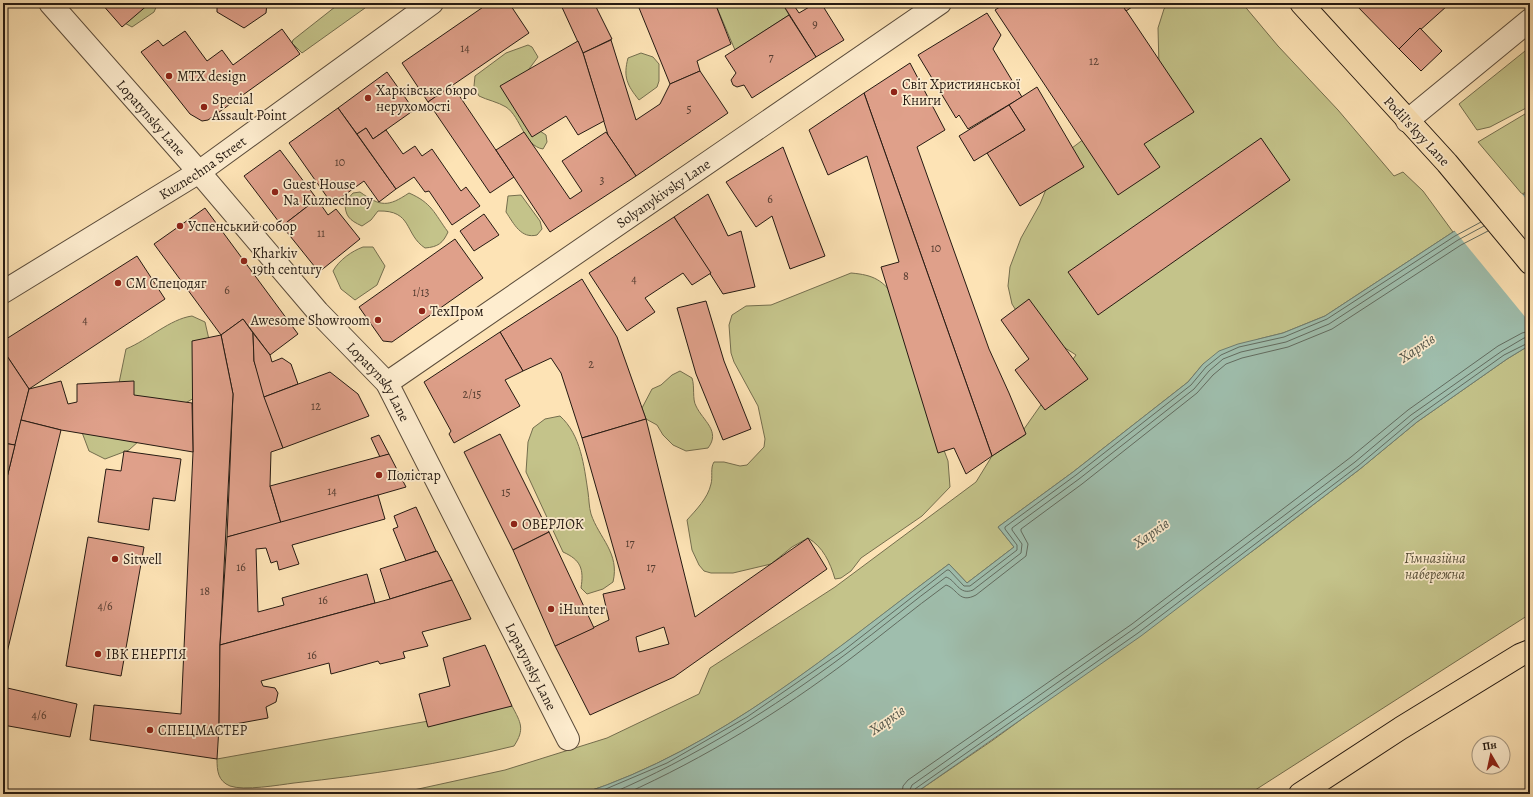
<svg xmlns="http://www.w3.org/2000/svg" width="1533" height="797" font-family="Alegreya,serif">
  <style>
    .green { fill: #c4c38a; stroke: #746e4e }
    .water { fill: #9fbead; stroke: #6e7c6f }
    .pier { fill: #fde3b5 }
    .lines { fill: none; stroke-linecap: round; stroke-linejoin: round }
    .shore { stroke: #626c60; stroke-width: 1 }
    .building { fill: #dfa08a; stroke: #251a12; fill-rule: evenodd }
    .minor-casing { stroke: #5b4c3b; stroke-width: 24 }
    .major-casing { stroke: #251a12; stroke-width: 24 }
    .minor { stroke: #feedcf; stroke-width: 22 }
    .major { stroke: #fde3b5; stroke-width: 22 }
    .poi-dot { fill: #8f2418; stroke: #feedcf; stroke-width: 1.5 }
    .labels { text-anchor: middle; stroke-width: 3.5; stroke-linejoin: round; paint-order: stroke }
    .number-label { font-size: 12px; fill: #543c30 }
    .poi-label { font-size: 14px; fill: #251a12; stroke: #feedcf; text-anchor: start }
    .street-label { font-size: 14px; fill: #251a12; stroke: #feedcf }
    .park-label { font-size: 14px; font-style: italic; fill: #554d36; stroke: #feedcf }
    .water-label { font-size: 15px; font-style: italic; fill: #505348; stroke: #feedcf }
  </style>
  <rect width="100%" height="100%" fill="#fde3b5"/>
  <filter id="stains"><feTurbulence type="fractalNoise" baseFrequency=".005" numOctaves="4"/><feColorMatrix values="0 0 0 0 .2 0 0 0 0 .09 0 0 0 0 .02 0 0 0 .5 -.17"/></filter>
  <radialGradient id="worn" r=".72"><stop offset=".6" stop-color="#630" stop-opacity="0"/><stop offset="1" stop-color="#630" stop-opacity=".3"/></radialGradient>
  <g class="green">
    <path d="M110 3H158L154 12 132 27 119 20Z"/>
    <path d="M340 3H365V8L302 53 292 43 293 40Z"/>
    <path d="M715 3H782L789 15 735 50Z"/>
    <path d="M1169 3H1242L1278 46 1338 110 1394 176 1403 172 1423 191 1453 232 1325 316 1283 333 1259 339 1203 364 1188 382 1073 472 998 527 1014 547 967 583 949 564C834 650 720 749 581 794H387L400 793 505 770 607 738 699 694 710 668 835 587 976 482 992 456 1025 435 1024 429 1076 355 1022 320 1012 304 1008 286 1010 267 1021 238 1040 204 1049 182 1068 151 1137 99 1159 67 1158 28 1164 9Z"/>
    <path d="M528 45 532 47 538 57 520 81 534 127 546 135 547 142 543 149C524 146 521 117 506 107 498 102 487 100 479 96L474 86 475 76 506 53Z"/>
    <path d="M1530 47V106L1490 127 1477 130 1459 104Z"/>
    <path d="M641 53 653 57 659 64V81L657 87 639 100C627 85 623 77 628 58Z"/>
    <path d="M1530 111V190L1522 194 1478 142Z"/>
    <path d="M360 192C381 207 388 207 409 193 432 203 434 213 448 232 443 243 438 247 425 248 404 234 413 210 378 211L371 220 362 226C349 220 345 216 345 202L353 193Z"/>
    <path d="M521 195 540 221 542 229 537 235C521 239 514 224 506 212L508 196Z"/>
    <path d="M363 247H373L385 266 377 285 355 300 341 289 333 271C339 260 352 251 363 247Z"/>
    <path d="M851 273C874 275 883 280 896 299L938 434 948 461 950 487 922 516 861 558 851 571 841 578 835 579C830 562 823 547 808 538L792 547 771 564 733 573H711L704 571 699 565 692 550 687 520C696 510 708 498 711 484 713 477 710 468 714 462H724L740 466 747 465 764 447 765 439 758 406 734 362 731 353 729 325 732 315 746 306 771 305Z"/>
    <path d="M192 316 205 322 213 357 196 397 155 420 140 440 129 450 105 459 89 451 80 427 119 383 126 349C148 340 170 319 192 316Z"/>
    <path d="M1530 345V614L1249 794H914L993 740 1258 547 1360 469 1417 422 1507 359Z"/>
    <path d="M680 371 692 378C695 387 692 399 696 406 703 421 721 431 708 448L686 451 673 445 663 435 657 425 646 419 642 408 652 389 661 385 672 375Z"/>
    <path d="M560 416C581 435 584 466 588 492 589 499 589 507 591 514 599 538 620 553 613 582L603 589 587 594 581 588C584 569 581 560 563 552L526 472 528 442 533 428 545 419Z"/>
    <path d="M512 706C521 723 525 729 514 746 442 764 368 775 294 783 279 785 244 791 230 786 218 781 217 771 217 759Z"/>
  </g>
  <path class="water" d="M1530 191V345L1507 359 1417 422 1360 469 1141 636 914 794H581C720 749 833 650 949 564L967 583 1014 547 998 527 1073 472 1188 382 1203 364 1219 351 1238 344 1283 333 1325 316 1453 232Z"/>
  <path class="pier" d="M1521 193 1530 204V323L1454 230Z"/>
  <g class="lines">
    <g class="shore">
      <path d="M594 794 667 763 747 717 843 651 947 570H949L964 586H970L1017 550V545L1005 529V527L1076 475 1191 385 1206 367 1221 355 1239 347 1284 337 1327 319 1455 236 1481 222"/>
      <path d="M610 794C694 758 772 709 846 654 880 629 912 602 946 577 956 580 959 596 973 590L1021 553 1022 544 1012 530V528L1079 479 1194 389 1209 371 1223 359 1241 352 1286 342 1329 324 1458 240 1484 226"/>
      <path d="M625 794C705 758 780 712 850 659 882 635 913 609 946 585 958 589 959 604 976 595L1026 556 1028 544 1021 531V529L1082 484 1197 393 1213 375 1226 364 1242 358 1288 347 1332 329 1461 245 1488 231"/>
      <path d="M902 794 903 786 908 780 1132 624 1351 457 1408 410 1498 346 1522 333 1530 331"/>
      <path d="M908 794 912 785 1135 628 1355 462 1411 415 1502 351 1524 338 1530 337"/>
      <path d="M913 794 915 789 1138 633 1358 466 1414 419 1504 355 1530 342"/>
    </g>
  </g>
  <g class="building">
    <path d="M101 3H150L122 27Z"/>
    <path d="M217 3H267L266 13 244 28 217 12Z"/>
    <path d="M489 3H509L529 33 428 102 402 63Z"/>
    <path d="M560 3H594L612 39 583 53Z"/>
    <path d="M637 3H715L731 44 697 61 700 71 670 84Z"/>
    <path d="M782 3H795L793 4 799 13 816 3H821L844 40 816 57Z"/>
    <path d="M1006 3H1121L1194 112 1144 144 1160 167 1118 195 995 10Z"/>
    <path d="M1121 3H1138L1126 11Z"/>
    <path d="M1354 3H1444L1447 6 1399 49Z"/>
    <path d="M987 13 1001 35 993 49 1022 97 968 129 959 115 956 118 918 55Z"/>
    <path d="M789 15 816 57 752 98 744 85 737 87 733 85 731 80 736 73 725 56Z"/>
    <path d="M1420 28 1442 51 1421 71 1399 49Z"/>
    <path d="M282 29 300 54 208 120 202 121 190 114 141 52 158 40 163 46 185 31 207 61 222 50 233 65Z"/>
    <path d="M611 40 636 120 660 104 670 84 700 71 728 113 636 176 608 135 583 53Z"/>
    <path d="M578 41 583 53 604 121 578 135 566 116 532 137 500 86Z"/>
    <path d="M910 63 945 130 917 147 989 349 1009 393 1026 434 992 456 864 93Z"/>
    <path d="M387 72 414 110 373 139 366 128 357 134 338 108Z"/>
    <path d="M452 85 514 177 490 193 428 102Z"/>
    <path d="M1037 87 1084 167 1020 206 987 153 1025 130 1009 105Z"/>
    <path d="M864 93 992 456 966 474 954 448 938 453 881 267 899 262 867 156 828 175 809 130Z"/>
    <path d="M1009 105 1025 130 974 161 959 136Z"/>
    <path d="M338 108 396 189 379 202 364 181 332 204 289 143Z"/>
    <path d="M366 128 373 139 386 130 403 154 415 146 422 156 432 149 461 191 466 187 480 206 452 225 429 191 425 192 414 177 396 189 357 134Z"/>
    <path d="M524 132 570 199 582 191 562 161 606 132 636 176 550 232 496 150Z"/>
    <path d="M1261 138 1290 180 1098 315 1068 272Z"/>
    <path d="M783 147 825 256 790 269 772 216 756 227 726 182Z"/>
    <path d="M280 150 317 199 282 226 244 176Z"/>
    <path d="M708 194 728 236 741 231 755 287 723 294 674 217Z"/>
    <path d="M317 199 328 215 336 209 360 239 319 272 282 226Z"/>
    <path d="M205 208 298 334 270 355 243 319 221 335 154 244Z"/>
    <path d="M484 214 499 235 474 251 460 231Z"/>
    <path d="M674 217 711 273 692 285 683 273 645 298 655 312 627 331 589 273Z"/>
    <path d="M455 239 483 278 392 342 383 341 359 307Z"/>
    <path d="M137 256 165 299 29 389 3 350V341Z"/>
    <path d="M582 279 617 337 646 419 582 438 561 373 551 358 523 371 500 332Z"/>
    <path d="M1029 299 1088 379 1045 410 1015 370 1029 359 1001 320Z"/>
    <path d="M706 301 724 361 751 429 723 440 696 374 677 308Z"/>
    <path d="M243 319 253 333 254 361 283 448 271 452 270 486 281 523 227 537 233 394 221 335Z"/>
    <path d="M500 332 523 371 505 380 520 406 454 443 449 434 451 431 424 382Z"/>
    <path d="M253 333 270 355 272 362 282 358 291 364 298 384 264 397 254 361Z"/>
    <path d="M221 335 233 394 220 645 219 727 217 759 90 740 94 705 181 714 193 452 192 341Z"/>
    <path d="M3 350 29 389 15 445 3 443Z"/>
    <path d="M330 372 358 394 369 416 283 448 264 397Z"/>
    <path d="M61 381 68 404 77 402V384L134 381V395L192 403 193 452 61 430 21 420 29 389Z"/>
    <path d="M646 419 695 617 808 538 827 569 674 677 590 715 555 646 609 620 603 594 625 589 582 438ZM664 627 669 644 639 652 636 637Z"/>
    <path d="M21 420 61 430 3 669V494Z"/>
    <path d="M500 434 549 532 513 550 464 452Z"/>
    <path d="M379 435 389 454 380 457 371 438Z"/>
    <path d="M3 443 15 445 3 494Z"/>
    <path d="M124 451 181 459 175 501 153 498 149 530 98 522 106 469 121 471Z"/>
    <path d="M389 454 406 487 281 523 270 486Z"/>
    <path d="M378 495 385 519 292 545 299 564 279 570 277 561 271 563 266 548 256 549 258 612 284 605 282 598 367 574 375 603 220 645 227 537Z"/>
    <path d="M416 507 436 551 406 561 393 529 398 527 394 516Z"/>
    <path d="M549 532 594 628 555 646 513 550Z"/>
    <path d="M88 537 144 547 121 676 66 666Z"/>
    <path d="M437 551 452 580 390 599 380 569Z"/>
    <path d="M452 580 471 619 422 632 428 646 403 652 405 658 380 664 378 661 331 674 329 663 261 681 263 686 275 688 278 693 276 702 266 707 268 718 219 727 220 645 390 599Z"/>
    <path d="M485 645 512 706 428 727 419 694 450 686 443 658Z"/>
    <path d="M3 687 77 704 70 737 3 725Z"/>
  </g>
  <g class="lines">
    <g class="minor-casing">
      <g id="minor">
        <path id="s1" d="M50 3 199 172 318 312 387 383 568 739"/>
        <path d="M1407 121 1530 20"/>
        <path id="s2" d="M3 292 199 172 432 3"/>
        <path id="s3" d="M387 383 940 3"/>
      </g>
    </g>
    <g class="major-casing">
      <g id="major">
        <path d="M1301 3 1447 163 1530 263"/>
        <path d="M1300 794 1401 728 1520 655 1530 651"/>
      </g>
    </g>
    <use href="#minor" class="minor"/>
    <use href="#major" class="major"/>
  </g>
  <g class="poi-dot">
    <circle cx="169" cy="76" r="4"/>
    <circle cx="894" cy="92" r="4"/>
    <circle cx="368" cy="98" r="4"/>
    <circle cx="204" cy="107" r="4"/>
    <circle cx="275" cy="192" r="4"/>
    <circle cx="180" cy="226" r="4"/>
    <circle cx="244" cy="261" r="4"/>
    <circle cx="118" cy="283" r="4"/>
    <circle cx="422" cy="311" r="4"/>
    <circle cx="378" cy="320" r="4"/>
    <circle cx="379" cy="475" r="4"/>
    <circle cx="514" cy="524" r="4"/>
    <circle cx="115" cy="559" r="4"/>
    <circle cx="551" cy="609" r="4"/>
    <circle cx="98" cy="654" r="4"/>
    <circle cx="150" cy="730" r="4"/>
  </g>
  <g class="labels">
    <g class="number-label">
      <text x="815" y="28">9</text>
      <text x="465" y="52">14</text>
      <text x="771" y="61">7</text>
      <text x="1094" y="65">12</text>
      <text x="689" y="113">5</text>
      <text x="340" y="166">10</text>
      <text x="602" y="184">3</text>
      <text x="770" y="203">6</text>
      <text x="321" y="237">11</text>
      <text x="936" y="252">10</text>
      <text x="906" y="280">8</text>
      <text x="634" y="283">4</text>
      <text x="227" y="294">6</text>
      <text x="421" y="296">1/13</text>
      <text x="85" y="324">4</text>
      <text x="591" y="368">2</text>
      <text x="472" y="398">2/15</text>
      <text x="316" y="410">12</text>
      <text x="332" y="495">14</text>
      <text x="506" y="496">15</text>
      <text x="630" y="547">17</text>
      <text x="241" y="571">16</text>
      <text x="651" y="571">17</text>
      <text x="205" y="595">18</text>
      <text x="323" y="604">16</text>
      <text x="105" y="610">4/6</text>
      <text x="312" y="659">16</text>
      <text x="39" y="719">4/6</text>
    </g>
    <g class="poi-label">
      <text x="177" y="81">MTX design</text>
      <text x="902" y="89">Світ Християнської<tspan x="902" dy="16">Книги</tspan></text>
      <text x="376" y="95">Харківське бюро<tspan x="376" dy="16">нерухомості</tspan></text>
      <text x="212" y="104">Special<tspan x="212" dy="16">Assault Point</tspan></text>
      <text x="283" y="189">Guest House<tspan x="283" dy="16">Na Kuznechnoy</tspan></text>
      <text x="188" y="231">Успенський собор</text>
      <text x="252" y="258">Kharkiv<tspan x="252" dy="16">19th century</tspan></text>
      <text x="126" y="288">СМ Спецодяг</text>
      <text x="430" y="316">ТехПром</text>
      <text x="370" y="325" text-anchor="end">Awesome Showroom</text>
      <text x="387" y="480">Полістар</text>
      <text x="522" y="529">ОВЕРЛОК</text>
      <text x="123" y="564">Sitwell</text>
      <text x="559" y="614">iHunter</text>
      <text x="106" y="659">ІВК ЕНЕРГІЯ</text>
      <text x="158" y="735">СПЕЦМАСТЕР</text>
    </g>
    <g class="street-label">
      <text dy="5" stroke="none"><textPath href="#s1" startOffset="153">Lopatynsky Lane</textPath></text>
      <text transform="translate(1417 131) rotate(47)" y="5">Podilʹsʹkyy Lane</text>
      <text dy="5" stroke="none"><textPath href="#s2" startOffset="235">Kuznechna Street</textPath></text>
      <text dy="5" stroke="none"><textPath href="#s3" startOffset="335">Solyanykivsky Lane</textPath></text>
      <text dy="5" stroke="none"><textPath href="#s1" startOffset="502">Lopatynsky Lane</textPath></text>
      <text dy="5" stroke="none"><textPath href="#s1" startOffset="826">Lopatynsky Lane</textPath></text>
    </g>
    <g class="park-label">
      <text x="1435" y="563">Гімназійна<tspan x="1435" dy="16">набережна</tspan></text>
    </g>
    <g class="water-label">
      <text transform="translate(1417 348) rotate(-34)" y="5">Харків</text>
      <text transform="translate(1151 533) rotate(-35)" y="5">Харків</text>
      <text transform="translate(887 720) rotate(-35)" y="5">Харків</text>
    </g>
  </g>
  <rect width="1533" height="797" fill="none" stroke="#fde3b5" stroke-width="16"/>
  <rect x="4" y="4" width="1525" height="789" fill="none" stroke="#251a12" stroke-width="2"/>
  <rect x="8" y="8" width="1517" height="781" fill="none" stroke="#251a12"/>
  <g transform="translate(1491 755) rotate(351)"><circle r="19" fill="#feedcf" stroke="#a79983"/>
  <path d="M0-3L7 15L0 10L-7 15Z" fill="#8f2418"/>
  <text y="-6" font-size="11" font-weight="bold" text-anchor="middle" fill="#251a12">Пн</text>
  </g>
  <rect width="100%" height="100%" filter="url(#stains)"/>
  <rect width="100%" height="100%" fill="url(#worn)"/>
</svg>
